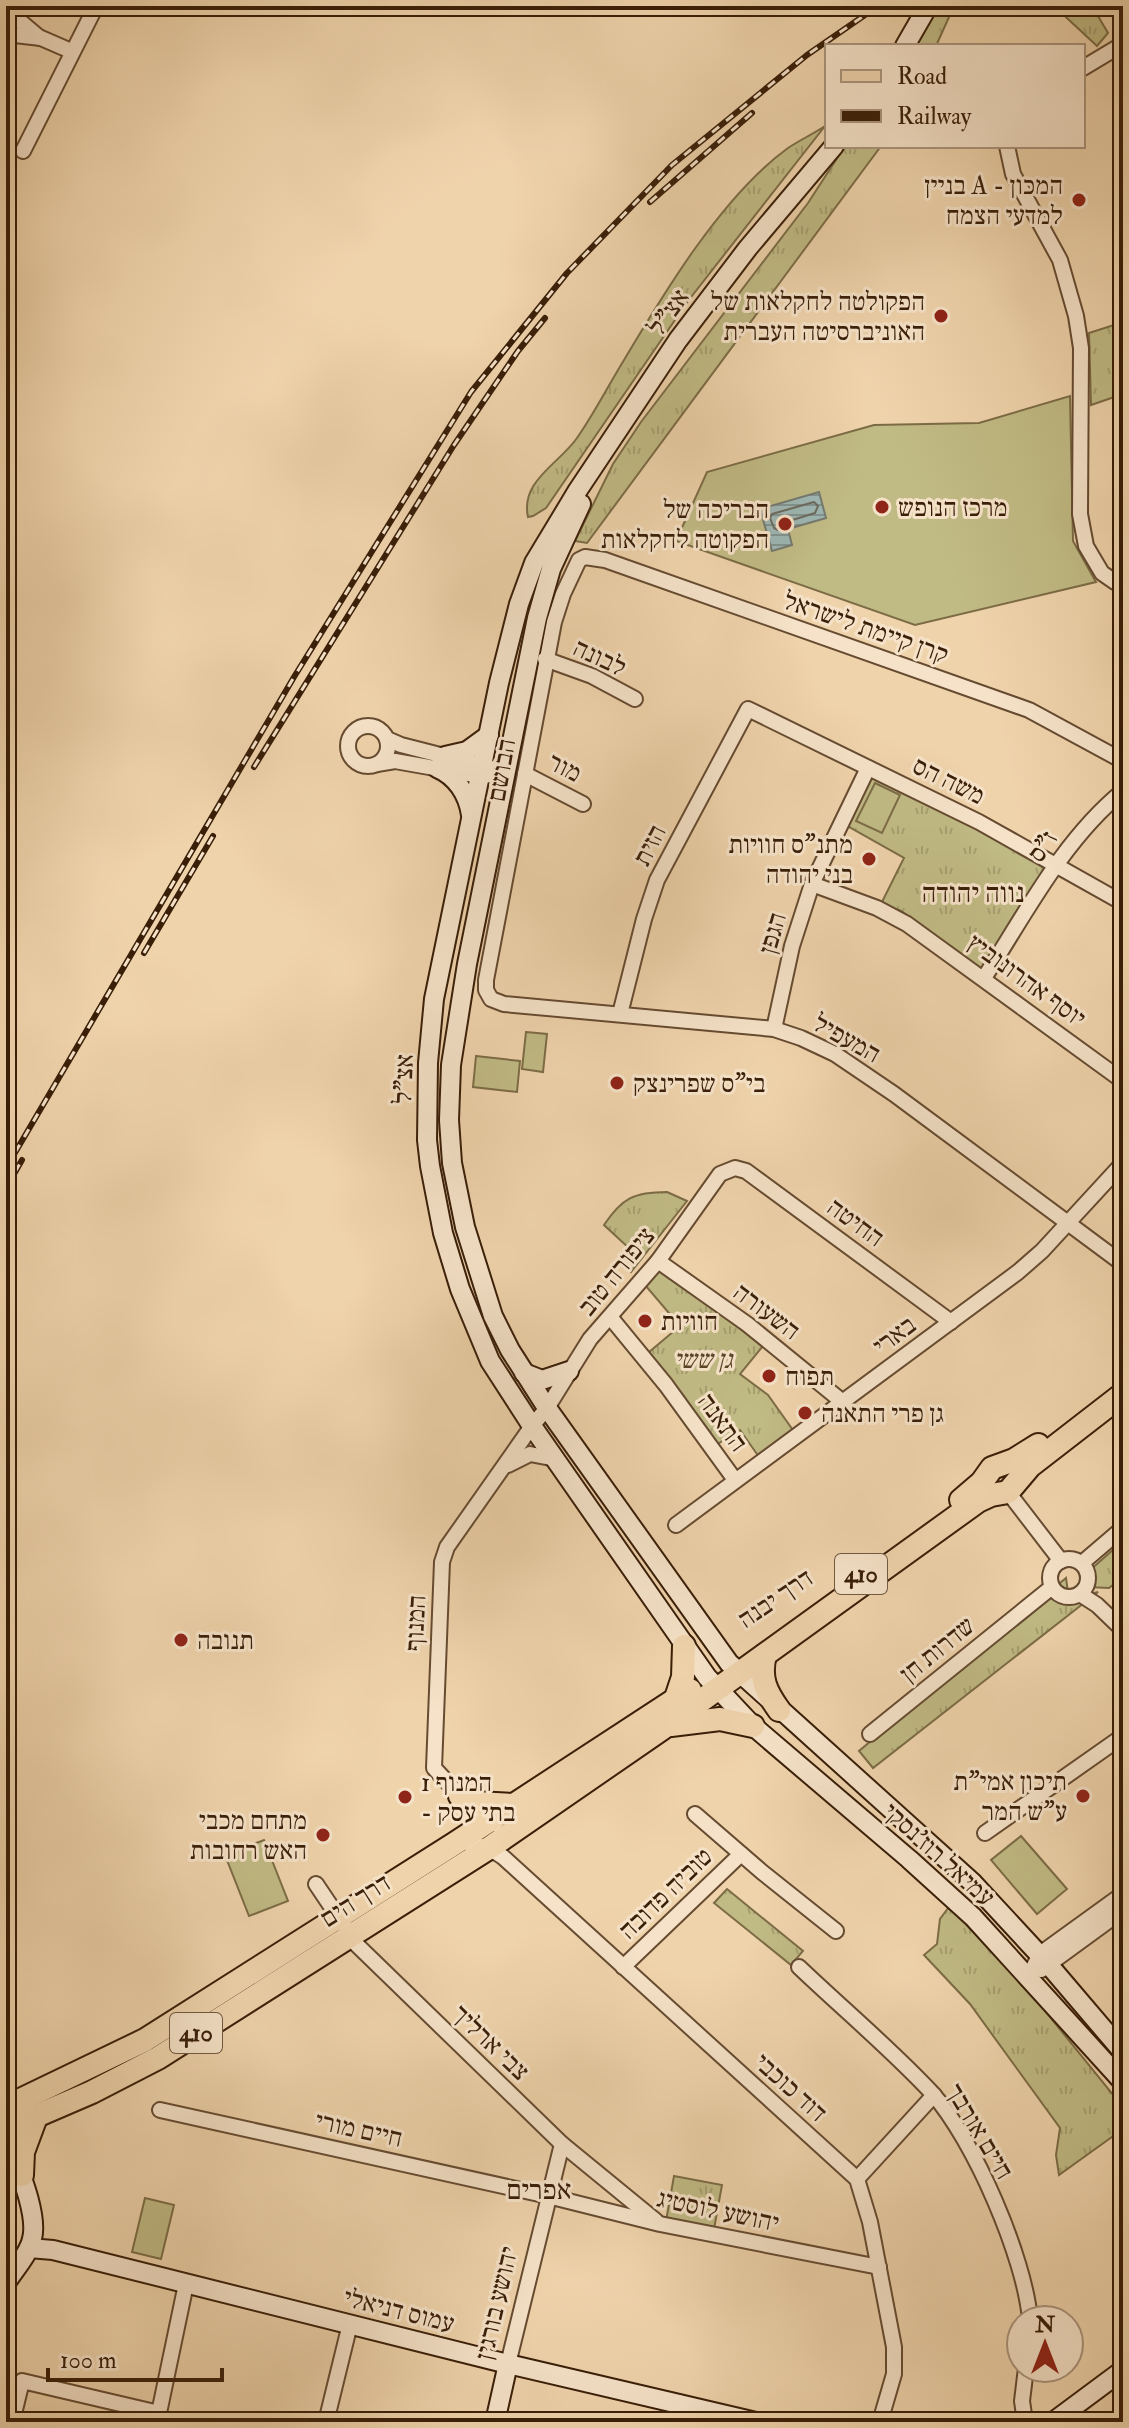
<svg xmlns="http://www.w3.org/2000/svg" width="1129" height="2428" font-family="'IM FELL Double Pica','Frank Ruhl Libre',serif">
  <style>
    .grass { fill: url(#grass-tufts); stroke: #7c6c46; stroke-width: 2 }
    .pitch { fill: #c0ba84; stroke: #7c6c46; stroke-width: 2 }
    .water { fill: url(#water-rules); stroke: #75796f; stroke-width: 2 }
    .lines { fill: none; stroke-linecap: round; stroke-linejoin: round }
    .shore { stroke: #6b6a5e; stroke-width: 2 }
    .street-casing { stroke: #664b31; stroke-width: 18 }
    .secondary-casing { stroke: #391e08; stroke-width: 22 }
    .primary-casing { stroke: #391e08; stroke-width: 26 }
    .street { stroke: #f5e2c8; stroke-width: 14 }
    .secondary { stroke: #f5e2c8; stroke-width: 18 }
    .primary { stroke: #efd3ab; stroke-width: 22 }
    .rail-casing { stroke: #391e08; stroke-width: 6 }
    .rail { stroke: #f5e2c8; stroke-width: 3; stroke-dasharray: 9; stroke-linecap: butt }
    .poi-dot { fill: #8f2418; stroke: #f5e2c8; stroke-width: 3 }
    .labels { text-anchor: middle; stroke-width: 6; stroke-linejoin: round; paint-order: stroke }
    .shield { fill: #f5e2c8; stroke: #715942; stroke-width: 2 }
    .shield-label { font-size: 24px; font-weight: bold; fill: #391e08 }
    .poi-label { font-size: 26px; fill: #391e08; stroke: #f5e2c8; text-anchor: start }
    .street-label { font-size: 26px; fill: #391e08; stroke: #f5e2c8 }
    .park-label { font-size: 26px; font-style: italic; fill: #5b4527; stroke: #f5e2c8 }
    .neighbourhood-label { font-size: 28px; fill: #391e08; stroke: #f5e2c8 }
  </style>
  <defs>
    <pattern id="grass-tufts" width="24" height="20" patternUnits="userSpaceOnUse" patternTransform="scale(2)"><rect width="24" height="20" fill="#c0ba84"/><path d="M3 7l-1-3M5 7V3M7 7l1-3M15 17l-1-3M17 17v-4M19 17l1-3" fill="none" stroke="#a69f70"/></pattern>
    <pattern id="water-rules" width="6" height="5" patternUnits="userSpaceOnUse" patternTransform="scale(2)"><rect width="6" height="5" fill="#9db6b3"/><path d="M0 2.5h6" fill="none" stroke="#819390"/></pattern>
  </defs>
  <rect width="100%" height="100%" fill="#efd3ab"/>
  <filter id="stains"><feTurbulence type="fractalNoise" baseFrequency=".0025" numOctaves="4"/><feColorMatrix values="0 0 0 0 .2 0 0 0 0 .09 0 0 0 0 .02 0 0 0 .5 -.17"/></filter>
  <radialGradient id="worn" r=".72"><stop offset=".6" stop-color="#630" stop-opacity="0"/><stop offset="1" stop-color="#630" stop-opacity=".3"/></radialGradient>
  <g class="grass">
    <path d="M933 6H954L936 46H908Z"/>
    <path d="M1054 6H1092L1108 33 1097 46Z"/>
    <path d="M825 126 688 301 546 508 533 516 528 517C520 481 559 464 577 438 594 414 608 386 624 360 665 291 723 195 788 148 800 140 813 134 825 126Z"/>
    <path d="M845 146H881L587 543 575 541 613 464 641 422 808 203Z"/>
    <path d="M1123 322V394L1091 405 1089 333Z"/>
    <path d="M871 775 1049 865 982 970 901 911 881 904 904 858 844 824Z"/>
    <path d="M667 1192 687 1201 631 1272 620 1261 630 1249 604 1225C622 1198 634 1192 667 1192Z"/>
    <path d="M659 1268 763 1346 740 1374 768 1395 795 1433 759 1457 740 1430 716 1445 648 1353 680 1326 645 1285Z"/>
    <path d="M1123 1541V1577L1109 1588 1087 1587 1089 1571Z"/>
    <path d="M1066 1578 1069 1599 1098 1592 873 1768 859 1751Z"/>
    <path d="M727 1889 803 1951 791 1965 714 1903Z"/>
    <path d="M949 1907 1011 1969 1123 2107V2129L1059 2175 1056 2155 1060 2128 970 2004 924 1955 937 1944 940 1919Z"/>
    <path d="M674 2176 722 2185 714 2229 666 2221Z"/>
  </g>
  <g class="pitch">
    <path d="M1070 396 1073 541 1096 582 915 625 676 541 707 472 874 425 979 423Z"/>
    <path d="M875 783 900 795 882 833 856 821Z"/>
    <path d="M526 1032 547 1034 543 1072 522 1069Z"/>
    <path d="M476 1056 520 1061 517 1092 473 1087Z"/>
    <path d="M1021 1836 1067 1889 1037 1914 991 1860Z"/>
    <path d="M264 1840 288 1901 249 1916 225 1855Z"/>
    <path d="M145 2198 174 2205 161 2259 132 2252Z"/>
  </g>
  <path class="water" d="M819 492 826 518 788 529 792 545 772 551 760 509Z"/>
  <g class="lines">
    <path class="shore" d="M814 502 818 506 815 513 786 522 778 530 774 528 770 518 772 514Z"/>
    <g class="street-casing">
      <g id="street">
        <path d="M14 16 40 38"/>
        <path d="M6 34 41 38 71 51"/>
        <path d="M1083 68 1123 44"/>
        <path d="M1007 146 1013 174 1060 260 1076 316 1081 348 1080 514 1086 546 1102 573 1115 582 1123 583"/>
        <path d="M23 151 96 6"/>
        <path d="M545 659 592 676 635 699"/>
        <circle cx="368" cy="746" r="20"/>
        <path d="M387 739 401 745 491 768"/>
        <path d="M1123 761 1029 710 605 560 585 557 579 560 563 594 554 622 486 980V990L491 999 504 1004 774 1029 801 1038 835 1054 894 1094 1123 1264"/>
        <path d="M377 764 395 761 480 776 506 774"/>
        <path d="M525 774 583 804"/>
        <path d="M812 884 877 908 907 924 1123 1081"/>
        <path d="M984 978C1026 913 1063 840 1123 791"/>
        <path d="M620 1014 644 919 657 880 748 709 979 822 1123 903"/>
        <path d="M774 1029 792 946 812 884 868 768"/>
        <path d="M658 1261 747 1324 844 1403"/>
        <path d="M611 1318 666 1385 735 1480"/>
        <path d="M508 1465 530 1454 556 1459"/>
        <path d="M1008 1492 1061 1561"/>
        <path d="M676 1525 1018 1272 1042 1251 1123 1163"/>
        <circle cx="1069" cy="1578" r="19"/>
        <path d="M1082 1563 1123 1528"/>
        <path d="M1080 1594 1097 1605 1123 1630"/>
        <path d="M870 1734 1052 1587"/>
        <path d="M695 1814 762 1872 836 1931"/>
        <path d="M495 1824 476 1813 434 1768 442 1562 447 1547 532 1426 547 1408 590 1339 658 1261 720 1174 735 1168 746 1171 951 1322"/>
        <path d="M985 1833 1123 1736"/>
        <path d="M459 1841 489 1848 503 1857 857 2179 870 2222 894 2347V2374L880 2422"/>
        <path d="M316 1884 357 1945 562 2144 508 2364"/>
        <path d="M623 1967 741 1854"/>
        <path d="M799 1967C843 2009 891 2049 932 2093 974 2140 1025 2258 1030 2320"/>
        <path d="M1041 1970 1115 1916"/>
        <path d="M1028 1978 1040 1954 1123 1894"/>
        <path d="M160 2110 548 2196 660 2224 879 2267"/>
        <path d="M562 2144 656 2221"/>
        <path d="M857 2179 934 2095"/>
        <path d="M12 2422 22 2381 159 2413 186 2284"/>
        <path d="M326 2422 350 2324"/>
        <path d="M675 2422 679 2402"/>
        <path d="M1025 2422 1022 2401 1026 2368"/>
      </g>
    </g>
    <g class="secondary-casing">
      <g id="secondary">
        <path d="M905 46 928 6"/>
        <path d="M834 146 748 248 678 340 578 490 534 563 519 604 499 683 434 999 428 1063 427 1140 430 1166 443 1233 460 1289 490 1361 532 1426 707 1677 753 1726 909 1859 973 1917 1123 2082"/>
        <path d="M581 504 551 569 537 618 467 964 451 1065 449 1120 452 1163 465 1227 493 1316 510 1350 547 1408 729 1663 973 1883 1048 1964 1123 2052"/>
        <path d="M445 756 467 751 489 735"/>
        <path d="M437 768C456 776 468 794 471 815"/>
        <path d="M524 1373 542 1380 569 1371"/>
        <path d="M6 2135C15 2161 39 2212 32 2239 29 2254 15 2269 6 2283"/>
        <path d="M29 2248 53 2250 508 2364 756 2422"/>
        <path d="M495 2422 508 2364"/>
        <path d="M1053 2422 1123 2370"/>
      </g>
    </g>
    <g class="primary-casing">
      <g id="primary">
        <path d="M961 1500 982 1482 992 1468 1014 1460 1038 1445"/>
        <path d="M765 1655C759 1678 766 1692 779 1710"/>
        <path d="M675 1701 683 1677 684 1646"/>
        <path d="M671 1725 720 1719 753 1726"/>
        <path d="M460 1796 477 1803 513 1805"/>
        <path d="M6 2107 145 2040 454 1844 690 1690"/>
        <path d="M6 2129 92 2092 158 2058 489 1848 666 1726 978 1501 991 1495 1008 1492 1030 1466 1123 1394"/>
        <path d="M22 2175 23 2152 36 2117"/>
      </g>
    </g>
    <use href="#street" class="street"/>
    <use href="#secondary" class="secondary"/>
    <use href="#primary" class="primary"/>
    <g class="rail-casing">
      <g id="rail">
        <path d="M650 202 752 113"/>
        <path d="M254 767 454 445 518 351 545 318"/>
        <path d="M144 953 213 836"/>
        <path d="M6 1168 294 677 471 392 567 273 672 165 807 55 878 6"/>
        <path d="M6 1188 22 1160"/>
      </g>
    </g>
    <use href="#rail" class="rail"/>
  </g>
  <g class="poi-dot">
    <circle cx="1079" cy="200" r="8"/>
    <circle cx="941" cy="316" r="8"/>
    <circle cx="882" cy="507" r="8"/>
    <circle cx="785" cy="524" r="8"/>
    <circle cx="869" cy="859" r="8"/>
    <circle cx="617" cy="1083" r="8"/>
    <circle cx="645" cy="1321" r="8"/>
    <circle cx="769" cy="1376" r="8"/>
    <circle cx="805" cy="1413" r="8"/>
    <circle cx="181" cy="1640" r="8"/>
    <circle cx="1083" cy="1796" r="8"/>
    <circle cx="405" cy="1797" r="8"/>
    <circle cx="323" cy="1835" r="8"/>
  </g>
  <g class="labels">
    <g class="shield">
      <rect x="835" y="1554" width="52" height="40" rx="6"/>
      <rect x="170" y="2013" width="52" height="40" rx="6"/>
    </g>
    <g class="shield-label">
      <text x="861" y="1582">410</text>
      <text x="196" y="2041">410</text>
    </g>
    <g class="poi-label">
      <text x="1063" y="194" text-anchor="end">בניין A - המכון<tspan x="1063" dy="30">למדעי הצמח</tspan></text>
      <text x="925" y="310" text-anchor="end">הפקולטה לחקלאות של<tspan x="925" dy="30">האוניברסיטה העברית</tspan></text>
      <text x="898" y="516">מרכז הנופש</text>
      <text x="769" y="518" text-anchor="end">הבריכה של<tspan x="769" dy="30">הפקוטה לחקלאות</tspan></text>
      <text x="853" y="853" text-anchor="end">מתנ"ס חוויות<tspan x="853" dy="30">בני יהודה</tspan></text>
      <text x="633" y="1092">בי"ס שפרינצק</text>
      <text x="661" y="1330">חוויות</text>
      <text x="785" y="1385">תפוח</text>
      <text x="821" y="1422">גן פרי התאנה</text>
      <text x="197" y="1649">תנובה</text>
      <text x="1067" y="1790" text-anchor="end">תיכון אמי"ת<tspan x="1067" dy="30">ע"ש המר</tspan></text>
      <text x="421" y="1791">המנוף 1<tspan x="421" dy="30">- בתי עסק</tspan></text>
      <text x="307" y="1829" text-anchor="end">מתחם מכבי<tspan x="307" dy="30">האש רחובות</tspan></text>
    </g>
    <g class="street-label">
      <text transform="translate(668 312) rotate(-54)" y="9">אצ"ל</text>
      <text transform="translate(866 627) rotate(19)" y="9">קרן קיימת לישראל</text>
      <text transform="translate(600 657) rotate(25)" y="9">לבונה</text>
      <text transform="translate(565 767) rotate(27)" y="9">מור</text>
      <text transform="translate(501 770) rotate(-80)" y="9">הבושם</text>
      <text transform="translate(949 780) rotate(26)" y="9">משה הס</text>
      <text transform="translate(649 845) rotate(-63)" y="9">הזית</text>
      <text transform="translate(1042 846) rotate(-55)" y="9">ז"ס</text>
      <text transform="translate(772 933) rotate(-74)" y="9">הגפן</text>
      <text transform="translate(1027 980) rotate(36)" y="9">יוסף אהרונוביץ</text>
      <text transform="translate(847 1038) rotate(29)" y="9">המעפיל</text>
      <text transform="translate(403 1079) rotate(-88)" y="9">אצ"ל</text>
      <text transform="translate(856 1222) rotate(36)" y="9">החיטה</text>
      <text transform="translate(616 1271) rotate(-51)" y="9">ציפורה טוב</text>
      <text transform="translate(767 1311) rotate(37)" y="9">השעורה</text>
      <text transform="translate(894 1335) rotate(-37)" y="9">בארי</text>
      <text transform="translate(723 1422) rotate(54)" y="9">התאנה</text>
      <text transform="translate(775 1598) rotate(-34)" y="9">דרך יבנה</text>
      <text transform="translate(415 1623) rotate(-87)" y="9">המנוף</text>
      <text transform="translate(937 1649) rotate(-39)" y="9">שדרות חן</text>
      <text transform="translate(939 1854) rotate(42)" y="9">עמיאל רוז'נסקי</text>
      <text transform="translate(665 1893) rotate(-44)" y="9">טוביה פדובה</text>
      <text transform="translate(355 1900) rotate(-32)" y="9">דרך הים</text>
      <text transform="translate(491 2042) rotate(44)" y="9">צבי ארליך</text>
      <text transform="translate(791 2087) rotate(42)" y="9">דוד כוכבי</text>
      <text transform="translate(359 2129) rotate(12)" y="9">חיים מורי</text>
      <text transform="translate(980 2131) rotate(59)" y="9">חיים אורבך</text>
      <text transform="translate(718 2210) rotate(12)" y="9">יהושע לוסטיג</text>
      <text transform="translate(496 2303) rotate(-77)" y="9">יהושע בורגין</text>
      <text transform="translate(399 2310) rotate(14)" y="9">עמוס דניאלי</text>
    </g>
    <g class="park-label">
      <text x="703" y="1368">גן ששי</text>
    </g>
    <g class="neighbourhood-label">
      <text x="973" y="902">נווה יהודה</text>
      <text x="539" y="2199">אפרים</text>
    </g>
  </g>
  <rect width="1129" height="2428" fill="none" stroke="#efd3ab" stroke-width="32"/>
  <rect x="8" y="8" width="1113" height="2412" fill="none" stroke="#391e08" stroke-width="4"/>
  <rect x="16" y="16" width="1097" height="2396" fill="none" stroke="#391e08" stroke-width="2"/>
  <rect x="825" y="44" width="260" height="104" fill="#f5e2c8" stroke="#aa947b" stroke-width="2"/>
  <rect x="841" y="70" width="40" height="12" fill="#efd3ab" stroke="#aa947b" stroke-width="2"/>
  <text x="897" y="84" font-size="24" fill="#391e08">Road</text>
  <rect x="841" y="110" width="40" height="12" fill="#391e08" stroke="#aa947b" stroke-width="2"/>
  <text x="897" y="124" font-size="24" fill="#391e08">Railway</text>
  <g transform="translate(1045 2344)"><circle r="38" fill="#f5e2c8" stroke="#aa947b" stroke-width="2"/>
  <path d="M0-6L14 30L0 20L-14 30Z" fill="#8f2418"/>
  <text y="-12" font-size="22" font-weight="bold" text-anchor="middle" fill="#391e08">N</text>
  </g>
  <path d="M48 2368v12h174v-12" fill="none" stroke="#391e08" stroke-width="4"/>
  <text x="60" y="2368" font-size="24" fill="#391e08" stroke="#f5e2c8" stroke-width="6" paint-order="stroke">100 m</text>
  <rect width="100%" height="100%" filter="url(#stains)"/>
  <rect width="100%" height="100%" fill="url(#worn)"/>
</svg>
